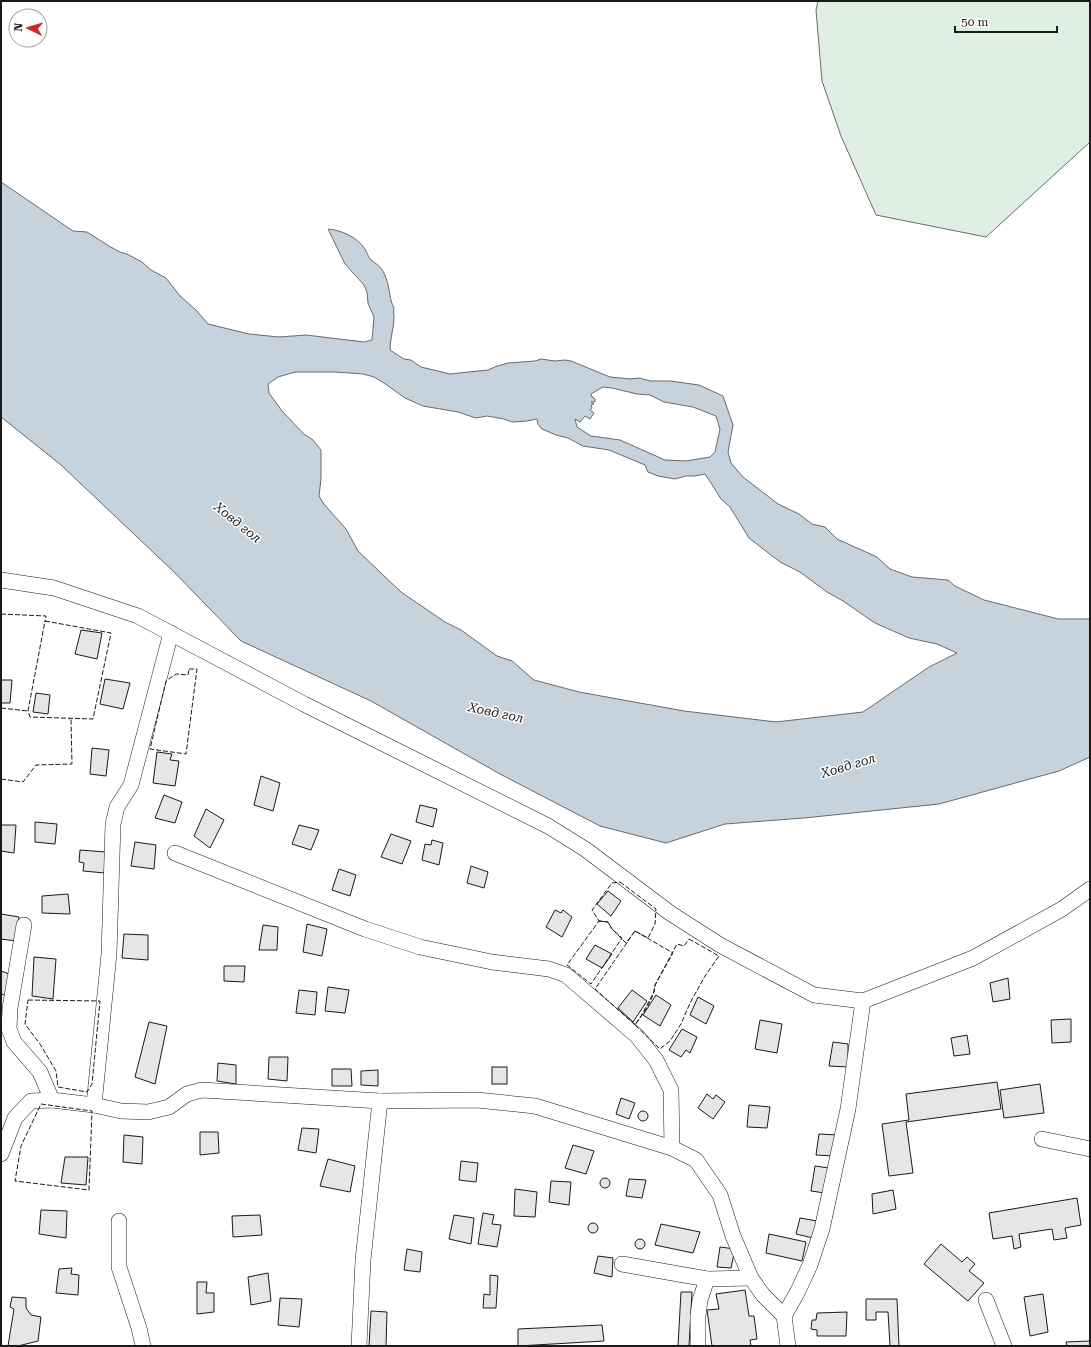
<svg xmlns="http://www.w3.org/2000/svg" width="1091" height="1347" font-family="'Roboto Serif',serif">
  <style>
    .green { fill: #e0efe3; stroke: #6a6a6a }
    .water { fill: #c6d2dc; stroke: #6a6a6a; fill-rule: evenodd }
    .building { fill: #e6e6e6; stroke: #1a1a1a }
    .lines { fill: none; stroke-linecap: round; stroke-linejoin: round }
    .minor-casing { stroke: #1a1a1a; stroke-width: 16 }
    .minor { stroke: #fff; stroke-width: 15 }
    .fence { stroke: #1a1a1a; stroke-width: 1; stroke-dasharray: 5 2; stroke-linecap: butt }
    .labels { text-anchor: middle; stroke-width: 3; stroke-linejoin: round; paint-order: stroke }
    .water-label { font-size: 13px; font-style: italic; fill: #1a1a1a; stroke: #fff }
  </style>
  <rect width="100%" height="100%" fill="#fff"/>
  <path class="green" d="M818 1H1090V142L986 237 876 215 841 136 822 81 816 10Z"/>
  <path class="water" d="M1 182 73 231 87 232 109 246 120 252 127 254 142 262 151 270 166 278 180 296 196 310 208 324 249 334 279 337 306 335 356 341 364 342 372 340 374 317 368 303 367 292 364 285 345 264 328 229C341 230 357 237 365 249 367 252 368 257 371 260 379 266 382 267 386 278 390 288 389 299 394 308 393 312 394 314 394 317 394 328 390 338 390 350L404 359 411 360 421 367 450 374 488 370 497 366 508 363 535 361 541 359 555 361 565 360 571 361 610 377 630 379 639 378 651 381H670L699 385 723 396 733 425 728 452 731 463 743 477 778 504 799 514 812 524 825 527 837 539 877 557 890 569 912 577 948 580 955 586 984 600 1039 614 1058 619H1090V757L1059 771 939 804 804 818 725 824 666 843 600 826 500 774 371 701 241 641 173 571 61 465 1 417ZM295 372H335L363 374 374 377 384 383 405 398 423 406 458 412 476 418 487 416 504 419 512 422 527 421 537 419 538 424 542 429 556 435 568 438 583 446 609 450 645 465 648 472 658 476 675 479 686 476H695L705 474 711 483 721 499 730 507 749 538 780 562 800 572 827 592 843 601 875 623 909 638 937 644 957 653 929 667 863 712 776 722 684 711 579 692 534 680 512 661 497 656 461 630 445 622 401 592 358 551 346 529 323 503 319 496 321 479V450L313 440 304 434 282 411 269 393 268 384 278 377ZM603 387 612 388 637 394 650 395 664 402 693 407 716 416 720 429 715 452 710 457 686 461 665 460 620 440 591 436 577 427 575 419 580 422 585 416 590 419 594 413 590 410 592 408 591 405 594 404 591 402H595V399L592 397 591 394Z"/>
  <g class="building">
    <path d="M81 630 102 633 97 659 75 654Z"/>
    <path d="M105 679 130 683 123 709 100 704Z"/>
    <path d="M1 680H12L10 703H1Z"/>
    <path d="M36 693 50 695 48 714 33 712Z"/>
    <path d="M92 748 109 750 106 776 90 774Z"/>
    <path d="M157 752 172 754 170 760 179 761 175 786 153 783Z"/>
    <path d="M261 776 280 783 273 811 254 805Z"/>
    <path d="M164 795 182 802 175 823 155 818Z"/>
    <path d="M420 805 437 809 433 827 416 822Z"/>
    <path d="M206 809 224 820 210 848 194 836Z"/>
    <path d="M35 822 57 824 55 844 35 842Z"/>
    <path d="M1 825H16L14 853 1 851Z"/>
    <path d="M299 825 319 830 311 850 292 844Z"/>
    <path d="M391 834 411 841 402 864 381 857Z"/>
    <path d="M432 840 443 843 439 865 422 860 425 844 431 845Z"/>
    <path d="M135 842 156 845 154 869 131 866Z"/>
    <path d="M80 850 106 852 105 873 83 871 84 863 79 862Z"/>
    <path d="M471 866 488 872 484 888 467 883Z"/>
    <path d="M339 869 356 875 350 896 332 890Z"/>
    <path d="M608 891 621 901 611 916 597 904Z"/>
    <path d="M68 894 70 914 42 913V896Z"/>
    <path d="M555 910 561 913 563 910 572 917 562 937 546 927Z"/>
    <path d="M1 914 19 917 16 941 1 939Z"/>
    <path d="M307 924 327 929 322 956 303 952Z"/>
    <path d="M263 925 278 927 277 950H259Z"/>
    <path d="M124 934 148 935V960L122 958Z"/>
    <path d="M595 945 612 954 602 968 586 959Z"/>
    <path d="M34 957 56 959 53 999 32 996Z"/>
    <path d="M224 966H245L244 982 224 981Z"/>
    <path d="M1 971 12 975 7 996 1 994Z"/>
    <path d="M1008 978 1010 999 993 1002 990 983Z"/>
    <path d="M328 987 349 990 345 1013 325 1011Z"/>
    <path d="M299 990 317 992 315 1015 296 1013Z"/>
    <path d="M632 990 647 1001 633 1022 618 1008Z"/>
    <path d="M656 995 671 1005 660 1026 643 1015Z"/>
    <path d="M698 997 714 1006 706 1024 690 1015Z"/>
    <path d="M1071 1019V1042L1052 1043 1051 1020Z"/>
    <path d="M760 1020 782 1024 777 1053 755 1049Z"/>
    <path d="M149 1022 167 1026 155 1084 135 1077Z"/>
    <path d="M682 1029 697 1037 690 1053 686 1050 681 1057 669 1050Z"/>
    <path d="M967 1035 970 1054 954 1056 951 1038Z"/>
    <path d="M833 1042 848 1044V1067L829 1066Z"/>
    <path d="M269 1057H288L287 1081 268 1079Z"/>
    <path d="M218 1063 236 1065V1084L217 1081Z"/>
    <rect x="492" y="1067" width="15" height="17"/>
    <path d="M332 1069H351L352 1086H332Z"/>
    <path d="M378 1070V1086L361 1085V1071Z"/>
    <path d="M997 1082 1001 1109 906 1122 913 1173 889 1176 882 1124 909 1120 906 1094Z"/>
    <path d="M1040 1084 1044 1113 1004 1118 1000 1090Z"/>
    <path d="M707 1094 713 1099 716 1095 725 1102 713 1119 698 1108Z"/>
    <path d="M621 1098 635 1103 629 1119 616 1114Z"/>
    <path d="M749 1105 770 1107 767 1128 747 1127Z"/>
    <circle cx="643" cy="1116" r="5"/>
    <path d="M302 1128 319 1129 316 1153 298 1150Z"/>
    <path d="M200 1132H218L219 1153 200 1155Z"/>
    <path d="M819 1134 838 1135 835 1156 816 1155Z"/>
    <path d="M124 1135 143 1137 142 1164 123 1162Z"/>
    <path d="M573 1145 594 1151 586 1174 565 1168Z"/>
    <path d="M65 1157H88L86 1185 61 1183Z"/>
    <path d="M328 1159 355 1166 350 1192 320 1186Z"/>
    <path d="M461 1161 478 1163 476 1182 459 1180Z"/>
    <path d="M815 1166 829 1168 825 1193 811 1191Z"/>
    <circle cx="605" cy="1183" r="5"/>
    <path d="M629 1179 646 1180 642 1198 626 1196Z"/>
    <path d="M551 1181 571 1182 569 1205 549 1202Z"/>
    <path d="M515 1189 537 1192 535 1217 514 1216Z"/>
    <path d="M893 1190 896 1209 873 1214 872 1194Z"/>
    <path d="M1077 1198 1081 1225 1065 1228 1067 1238 1054 1240 1052 1229 1019 1234 1021 1247 1014 1249 1012 1236 993 1239 989 1213Z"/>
    <path d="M41 1210 67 1211 66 1238 39 1234Z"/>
    <path d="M483 1213 494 1215 492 1224 501 1225 497 1247 478 1244Z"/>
    <path d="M260 1215 262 1235 233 1237 232 1216Z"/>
    <path d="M454 1215 474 1218 471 1244 449 1239Z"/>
    <path d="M800 1218 817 1221 813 1238 796 1234Z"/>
    <circle cx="593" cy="1228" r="5"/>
    <path d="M661 1224 700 1232 693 1253 655 1245Z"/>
    <path d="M769 1234 806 1242 802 1261 766 1253Z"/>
    <circle cx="640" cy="1244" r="5"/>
    <path d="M941 1244 962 1262 967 1257 975 1264 969 1271 984 1283 968 1301 924 1264Z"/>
    <path d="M720 1247 735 1249 731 1268 717 1267Z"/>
    <path d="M407 1249 422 1252 420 1272 404 1270Z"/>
    <path d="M598 1256 613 1258 612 1277 594 1273Z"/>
    <path d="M72 1268 71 1274 79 1275 78 1295 56 1293 59 1269Z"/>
    <path d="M268 1273 271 1301 251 1305 248 1277Z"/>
    <path d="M490 1275 498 1276 496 1308H483L484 1294 490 1295Z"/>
    <path d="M197 1282H207L206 1293H214V1312L197 1314Z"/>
    <path d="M745 1290 749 1316H754L757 1339 750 1340 751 1346H712L707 1310 719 1309 716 1294Z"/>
    <path d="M681 1292H692L689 1346H678Z"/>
    <path d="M1043 1294 1048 1332 1030 1336 1024 1297Z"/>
    <path d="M12 1297 26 1298V1308L31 1315 41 1317 38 1341 18 1346H8L14 1309 10 1307Z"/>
    <path d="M280 1298 302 1299 299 1327 278 1325Z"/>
    <path d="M866 1299H897L899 1346H890L888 1312H876V1320H866Z"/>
    <path d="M371 1311 387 1312 386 1346H369Z"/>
    <path d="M847 1312 846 1336H817V1330L811 1329 812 1320H816L817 1313Z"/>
    <path d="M602 1325 604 1341 518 1346V1329Z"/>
    <path d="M1090 1341V1346H1067L1066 1342Z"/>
  </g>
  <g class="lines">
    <g class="minor-casing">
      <g id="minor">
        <path d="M1 580 54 588 138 616 304 704 548 826 585 849 670 913 720 945 814 995 863 1001"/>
        <path d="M175 853 365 929 420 947 492 962 549 969 566 975 637 1036 656 1060 671 1090 672 1148"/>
        <path d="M24 925 10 1008 9 1029 14 1042 40 1072 52 1100"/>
        <path d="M94 1105 109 954 113 824 117 807 131 785 171 633"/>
        <path d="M1042 1139 1090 1149"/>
        <path d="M1 1154 15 1118 31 1101 52 1100 94 1105 121 1111 148 1112 169 1107 187 1094 202 1090 380 1101 477 1100 535 1106 672 1148 696 1160 720 1195 733 1236 751 1278 763 1295 784 1316 788 1346"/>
        <path d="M119 1221V1267L139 1328 143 1346"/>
        <path d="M622 1264 707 1279 751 1278"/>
        <path d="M986 1300 1004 1346"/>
        <path d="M784 1316 798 1291 810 1265 822 1229 848 1109 863 1001 973 958 1062 909 1090 889"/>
        <path d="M359 1346 363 1260 380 1101"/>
        <path d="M698 1346V1316L700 1300 707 1279"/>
      </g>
    </g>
    <use href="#minor" class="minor"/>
    <g class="fence">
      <path d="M1 614 46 616 45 622"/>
      <path d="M45 621 111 633 93 719 30 717 28 711Z"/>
      <path d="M189 669H197L186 754 150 749 166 681 176 674 188 675Z"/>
      <path d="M1 708 28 711V712"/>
      <path d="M1 779 23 782 36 765 72 764 71 719H69"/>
      <path d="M620 882 656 909 655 924 648 938 635 931 626 943 612 929 608 922 599 921 592 910 612 883Z"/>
      <path d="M599 921 608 922 612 929 622 938 591 984 567 965Z"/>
      <path d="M635 931 673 953 655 985 654 992 641 1016 635 1025 595 989Z"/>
      <path d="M689 939 719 956 705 976 690 1003 681 1024 670 1041 660 1049 635 1025C643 1014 654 999 655 985L677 944 684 946Z"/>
      <path d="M28 1000 100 1001 92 1084 87 1092 58 1087 56 1071 40 1044 25 1024Z"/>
      <path d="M41 1104 92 1111 89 1190 15 1181 21 1146Z"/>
    </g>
  </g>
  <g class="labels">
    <g class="water-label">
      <text transform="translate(238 522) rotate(39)" y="5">Ховд гол</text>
      <text transform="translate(496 712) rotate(12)" y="5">Ховд гол</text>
      <text transform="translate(848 765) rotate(-17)" y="5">Ховд гол</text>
    </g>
  </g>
  <rect width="1091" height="1347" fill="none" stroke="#1a1a1a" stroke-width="4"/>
  <g transform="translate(28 28) rotate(275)"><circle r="19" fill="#ffffff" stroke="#a3a3a3"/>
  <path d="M0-3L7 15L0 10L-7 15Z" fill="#c62828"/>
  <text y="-6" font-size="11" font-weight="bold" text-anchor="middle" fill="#1a1a1a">N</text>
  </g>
  <path d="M955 26v6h102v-6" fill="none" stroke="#1a1a1a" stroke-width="2"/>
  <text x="961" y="26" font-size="12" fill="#1a1a1a" stroke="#ffffff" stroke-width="3" paint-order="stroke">50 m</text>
</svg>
